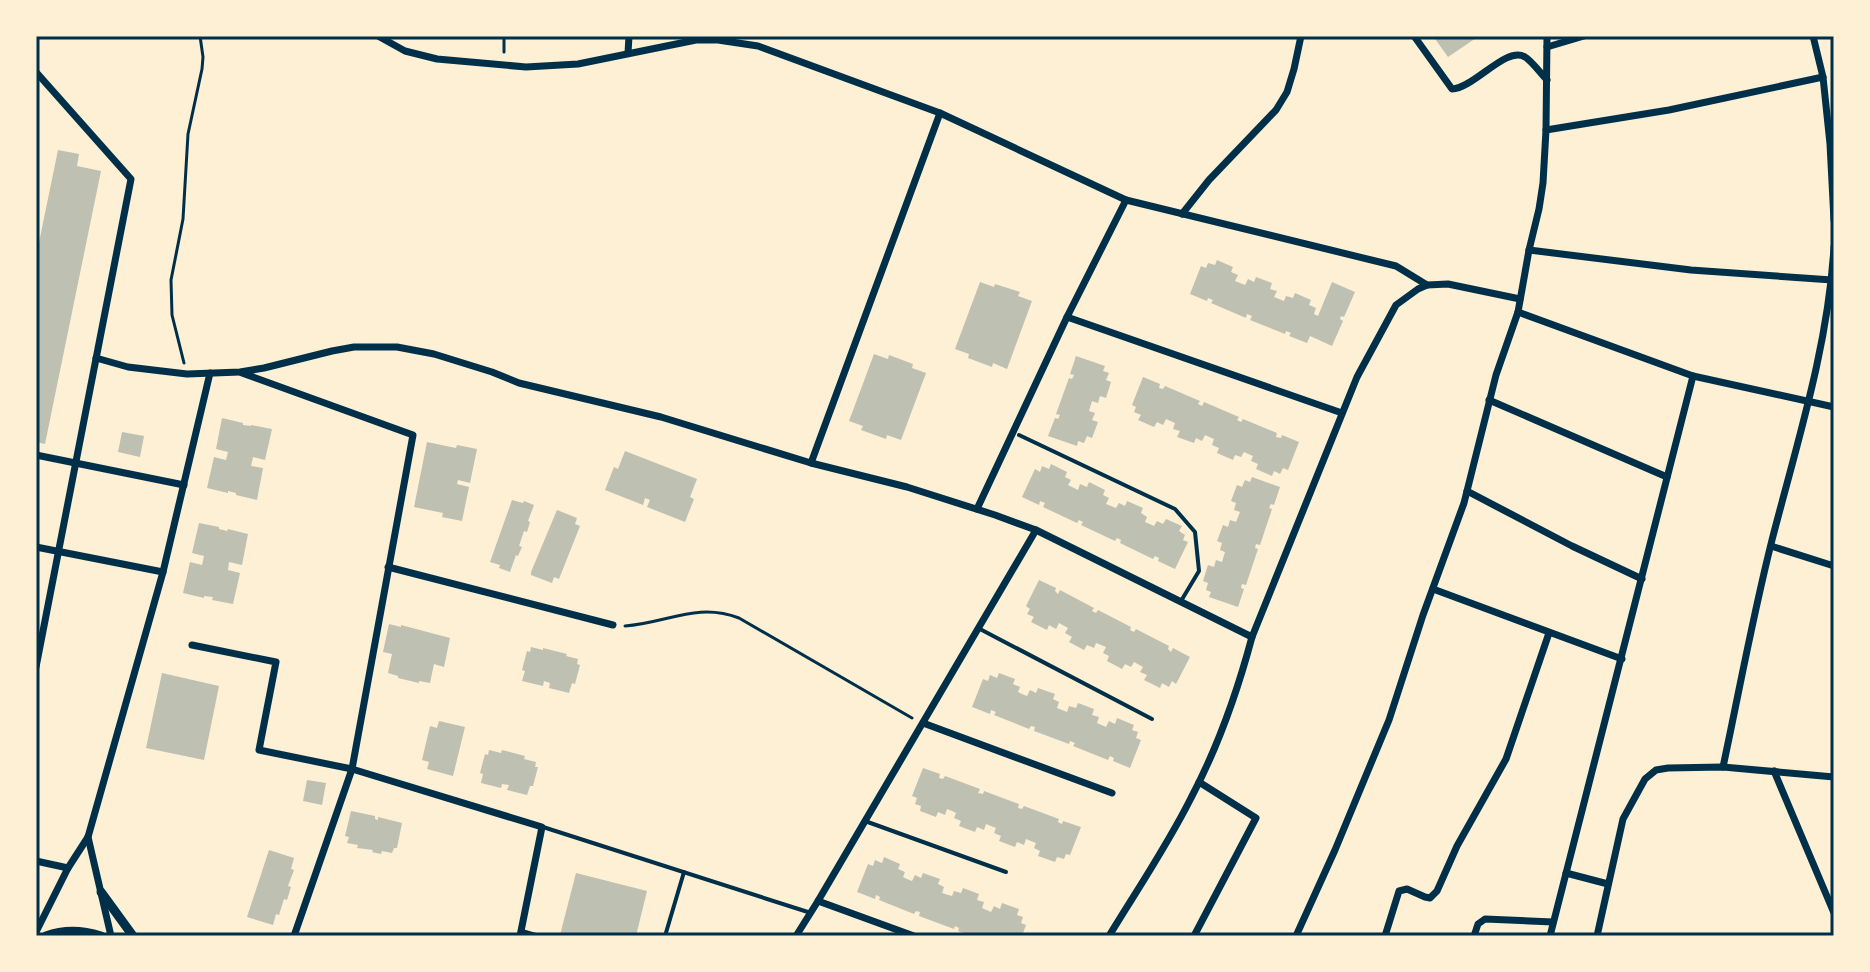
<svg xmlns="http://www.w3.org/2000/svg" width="1870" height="972" font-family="Merriweather,serif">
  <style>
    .building { fill: #bec0b2 }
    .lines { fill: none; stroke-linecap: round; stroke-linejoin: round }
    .path { stroke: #003049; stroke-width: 3 }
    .service { stroke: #003049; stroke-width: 4 }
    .minor { stroke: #003049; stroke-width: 7 }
    .tertiary { stroke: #003049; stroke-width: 9 }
    .neatline { fill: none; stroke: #003049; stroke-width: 3 }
  </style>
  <rect width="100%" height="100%" fill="#fdf0d5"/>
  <g class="building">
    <path d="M1433 36H1479L1448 57Z"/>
    <path d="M58 150 79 154 77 166 101 171 45 444 36 442V257Z"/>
    <path d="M1217 260 1233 267 1231 272 1238 275 1235 281 1245 285 1248 279 1254 282 1256 277 1272 283 1270 289 1277 291 1274 297 1284 301 1286 296 1293 298 1295 293 1311 300 1309 305 1316 308 1314 314 1318 316 1332 282 1355 292 1344 317 1341 316 1340 319 1343 321 1332 346 1310 336 1307 343 1289 336 1291 333 1286 331 1285 334 1250 320 1252 316 1247 314 1246 318 1211 303 1213 300 1208 298 1207 301 1190 294 1201 266 1206 268 1208 263 1215 265Z"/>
    <path d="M980 282 994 287 995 284 1020 292 1018 296 1032 301 1007 369 993 363 992 367 968 358 969 354 955 349Z"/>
    <path d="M874 354 888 359 889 355 913 364 912 368 926 373 901 440 887 435 886 439 861 430 863 426 849 421Z"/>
    <path d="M1076 356 1105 366 1103 371 1109 373 1106 380 1111 382 1106 398 1100 396 1098 403 1092 401 1089 411 1095 413 1092 420 1098 422 1092 438 1087 436 1084 443 1078 441 1077 446 1048 436 1055 418 1058 419 1060 415 1056 414 1069 378 1072 379 1074 375 1070 374Z"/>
    <path d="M1143 377 1160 384 1159 388 1163 389 1165 386 1200 401 1198 404 1202 406 1204 402 1239 417 1237 420 1241 422 1243 419 1277 433 1276 437 1281 438 1282 435 1299 442 1288 470 1283 468 1280 474 1274 471 1272 476 1256 469 1258 464 1251 461 1253 456 1244 452 1241 457 1235 455 1233 460 1217 453 1219 448 1212 445 1214 439 1205 435 1202 441 1196 438 1194 443 1177 437 1180 431 1173 429 1175 423 1166 419 1163 425 1157 422 1154 427 1138 420 1141 415 1134 412 1136 407 1132 405Z"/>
    <path d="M222 418 243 423V425L251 426V425L272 429 265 460 253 457 251 466 263 468 257 500 236 495V493L228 491V493L207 488 214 457 226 460 228 452 216 449Z"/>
    <path d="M122 432 144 436 140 457 118 452Z"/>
    <path d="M427 442 456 448 457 445 477 449 470 483 458 480 457 484 469 487 462 521 442 517 443 513 414 507Z"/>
    <path d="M625 451 697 479 690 497 694 499 685 522 647 507 650 500 645 498 643 505 605 490 614 467 618 469Z"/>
    <path d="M1051 464 1067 472 1065 477 1071 480 1068 485 1078 490 1080 484 1087 487 1089 482 1105 490 1103 495 1109 498 1106 504 1116 508 1119 503 1125 506 1127 501 1143 508 1141 513 1147 517 1145 522 1154 526 1157 521 1163 524 1166 519 1182 526 1179 531 1185 535 1183 540 1188 542 1175 569 1158 561 1159 558 1155 556 1153 559 1120 543 1121 540 1117 538 1115 541 1081 525 1083 522 1079 520 1077 523 1043 507 1045 503 1040 501 1039 505 1022 497 1035 469 1040 472 1042 466 1049 469Z"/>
    <path d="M1252 477 1280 487 1274 505 1271 504 1269 508 1272 509 1260 545 1256 544 1255 548 1258 549 1246 585 1242 584 1241 588 1244 589 1238 607 1209 597 1211 592 1206 590 1208 583 1203 581 1208 565 1214 567 1216 560 1222 562 1225 552 1220 550 1222 543 1217 541 1223 525 1228 527 1230 520 1236 522 1240 512 1234 510 1236 503 1231 501 1237 485 1242 487 1245 480 1250 482Z"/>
    <path d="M512 500 523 503 524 501 534 505 528 521 530 522 527 532 524 531 519 546 522 547 518 556 516 555 510 572 499 568 500 565 490 562Z"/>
    <path d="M557 510 577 518 575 524 580 526 559 579 554 577 552 583 531 575V572Z"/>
    <path d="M199 523 219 527V529L227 531 228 529 248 534 242 565 229 562 228 570 240 573 233 604 212 600 213 597 204 596V598L183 593 190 562 202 565 204 556 192 553Z"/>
    <path d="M1039 580 1056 588 1055 591 1058 594 1060 590 1094 608 1092 611 1096 613 1098 610 1131 627 1130 630 1134 632 1136 629 1169 646 1168 649 1171 652 1173 648 1190 657 1176 684 1172 681 1169 687 1162 683 1160 688 1144 680 1147 675 1140 672 1143 667 1134 662 1131 667 1125 664 1122 669 1107 661 1109 656 1103 653 1106 647 1096 643 1094 648 1087 645 1084 650 1069 642 1072 637 1065 633 1068 628 1059 623 1056 629 1049 625 1047 630 1031 622 1034 617 1027 614 1030 609 1026 606Z"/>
    <path d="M389 624 401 627V625L450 638 444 667 434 664 430 683 419 681V683L398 678V676L388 673 392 654 383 652Z"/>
    <path d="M531 647 543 650V648L567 654 566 656 578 659 577 664 580 665 575 684 572 683 569 693 549 688 550 683 544 681 543 686 522 681 525 671 522 670 527 651 530 652Z"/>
    <path d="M162 673 219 686 204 760 146 748Z"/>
    <path d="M999 673 1015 679 1013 684 1020 687 1018 692 1022 694 1027 696 1030 690 1036 693 1038 688 1055 694 1053 699 1059 702 1057 708 1067 712 1069 706 1076 708 1078 703 1094 709 1092 715 1099 717 1097 723 1106 727 1109 721 1115 724 1117 718 1134 725 1132 730 1138 732 1136 738 1141 740 1130 768 1113 761 1114 758 1110 756 1108 760 1073 746 1075 743 1070 741 1069 744 1034 731 1035 727 1031 726 1029 729 994 715 996 712 991 710 990 714 972 707 983 679 988 681 990 675 997 678Z"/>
    <path d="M439 721 465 727 453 776 427 769 429 762 422 760 430 726 437 728Z"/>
    <path d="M489 750 501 753 502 750 525 756 524 759 536 762 535 767H538L533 786H530L527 795 507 790 509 785 502 784 501 788 481 783 483 774 480 773 485 754 488 755Z"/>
    <path d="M923 768 940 774 939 778 943 779 945 776 980 789 978 793 983 794 984 791 1019 804 1018 808 1022 809 1024 806 1059 819 1058 822 1062 824 1063 821 1081 827 1070 855 1066 854 1064 859 1057 857 1055 862 1038 856 1040 851 1034 848 1036 843 1026 839 1024 845 1017 842 1015 847 999 841 1001 836 994 833 996 828 986 824 984 830 977 827 975 832 959 826 961 821 954 818 956 813 952 811 947 809 945 815 938 812 936 817 920 811 921 806 915 804 917 798 912 796Z"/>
    <path d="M307 780 326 783 322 805 303 801Z"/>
    <path d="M351 811 375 816V819L378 820V817L402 823 397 848H394L392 853 382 851 381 854 372 852 373 850 357 848 358 845 347 843 349 837 345 836Z"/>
    <path d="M269 850 294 858 291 869 294 870 288 886 291 887 287 900 284 899 279 915 276 914 273 925 247 917Z"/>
    <path d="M884 857 900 864 898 869 905 872 903 877 907 879 912 881 915 875 921 878 923 873 940 879 938 884 944 887 942 893 952 896 954 891 961 893 963 888 979 894 977 900 984 902 982 908 991 912 994 906 1000 909 1002 903 1019 909 1017 915 1023 917 1021 923 1026 925 1022 936H971L958 931 959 928 955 926 954 929 919 916 920 912 916 911 914 914 879 900 880 897 876 895 875 899 857 892 868 864 873 866 875 860 882 863Z"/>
    <path d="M576 873 647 891 636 936 560 935Z"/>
  </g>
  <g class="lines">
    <g class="path">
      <path d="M504 36V52"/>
      <path d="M184 363 172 315 171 280 183 219 188 134 202 69 203 57 200 36"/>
      <path d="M625 626C667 623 697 602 739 618L912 718"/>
    </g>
    <g class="service">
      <path d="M1019 435 1175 509 1195 532 1199 571 1181 601"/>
      <path d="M978 628 1152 719"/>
      <path d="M865 821 1006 872"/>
      <path d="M543 827 811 913"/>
      <path d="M522 931 539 936"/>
      <path d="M665 936 684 872"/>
    </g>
    <g class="minor">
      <path d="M378 36 405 51 437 59 526 67 578 64 696 40H718L758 46 940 113 1126 200 1396 266 1427 285"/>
      <path d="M1414 36 1452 89C1474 88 1507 45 1525 57 1532 61 1541 74 1547 80"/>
      <path d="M1813 36 1823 77 1830 144 1834 220"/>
      <path d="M1547 47 1584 36"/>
      <path d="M628 53 629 36"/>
      <path d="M36 72 131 179 36 667"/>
      <path d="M1546 130 1669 110 1823 77"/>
      <path d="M1182 214 1209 180 1276 110 1287 92 1294 69 1301 36"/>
      <path d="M1529 250 1691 270 1832 280"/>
      <path d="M1518 312 1693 376 1834 407"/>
      <path d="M1067 317 1342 413"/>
      <path d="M96 358 128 367 187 374 240 372 264 368 332 351 354 347H397L434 354 492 372 519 383 661 417 811 463 907 487 995 515 1036 530 1252 637 1357 377 1396 305 1418 289 1427 285 1448 284 1520 299"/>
      <path d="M242 373 413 435 352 769 294 936"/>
      <path d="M1489 400 1667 477"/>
      <path d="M36 455 184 485"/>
      <path d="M811 463 940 113"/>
      <path d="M1467 491 1572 546 1642 579"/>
      <path d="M977 509 1067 317 1126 200"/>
      <path d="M1771 546 1834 566"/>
      <path d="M36 547 163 572"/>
      <path d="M388 567 613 625"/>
      <path d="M1433 589 1622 659"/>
      <path d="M192 645 276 662 259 750 352 769 542 827 520 936"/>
      <path d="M923 723 1112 793"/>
      <path d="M1723 767C1739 692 1753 615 1772 540 1797 443 1828 347 1834 247"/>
      <path d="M1774 771 1834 913"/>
      <path d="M88 837 111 936"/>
      <path d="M36 861 68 868"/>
      <path d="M1566 873 1608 884"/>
      <path d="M818 901 914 936"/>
      <path d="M36 932 68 868 88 837 163 572 210 373"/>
      <path d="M796 936 818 901 1036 530"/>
      <path d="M1109 936C1137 890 1167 846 1191 798 1218 747 1237 693 1252 637"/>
      <path d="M1194 936 1256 818 1199 782"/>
      <path d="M1296 936 1335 850 1389 720 1423 615 1464 503 1496 375 1518 312 1529 250 1539 209 1543 183 1546 130 1547 36"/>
      <path d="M1385 936 1399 891 1407 889 1425 897 1430 898 1437 891 1457 846 1506 759 1549 633"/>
      <path d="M1474 936 1478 924 1485 919 1553 922"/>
      <path d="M1550 936 1693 376"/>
      <path d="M1597 936 1623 819 1645 779 1656 770 1668 768 1723 767 1834 777"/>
    </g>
    <g class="tertiary">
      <path d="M101 892 133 936"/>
      <path d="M46 936C65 929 82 930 101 936"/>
    </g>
  </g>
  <rect width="1870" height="972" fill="none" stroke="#fdf0d5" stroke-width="76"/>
  <rect x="38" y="38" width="1794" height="896" class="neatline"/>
</svg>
